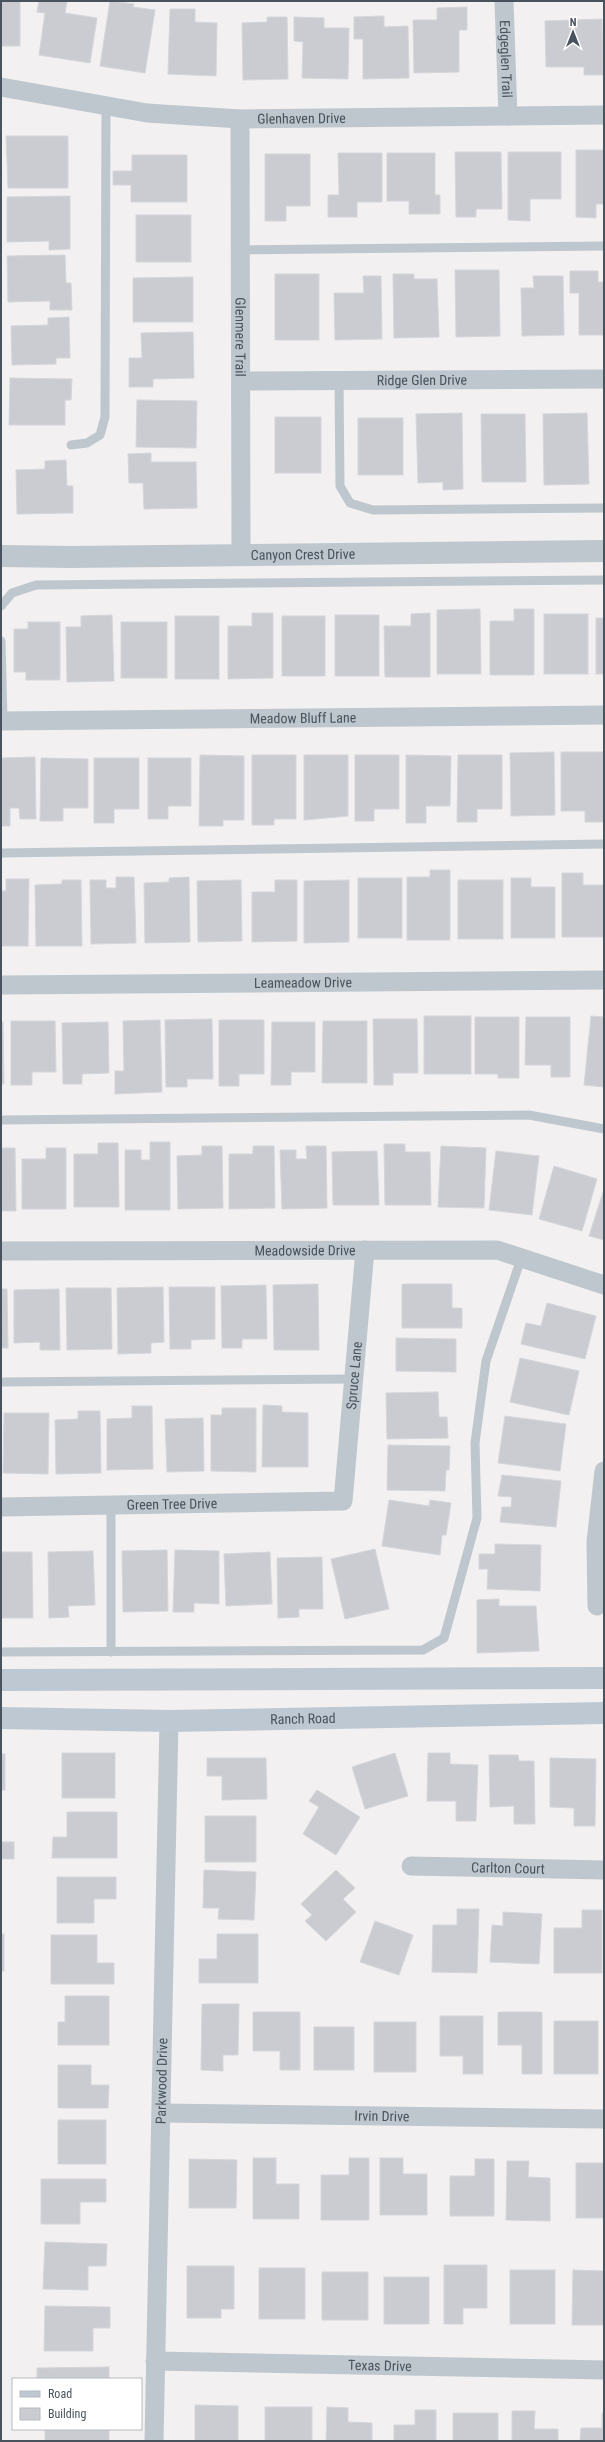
<svg xmlns="http://www.w3.org/2000/svg" width="605" height="2442" font-family="'Roboto Condensed',sans-serif">
  <style>
    .building { fill: #caccd2; stroke: #d4d6db }
    .lines { fill: none; stroke-linecap: round; stroke-linejoin: round }
    .service { stroke: #bec7ce; stroke-width: 9 }
    .minor { stroke: #bec7ce; stroke-width: 19 }
    .tertiary { stroke: #bec7ce; stroke-width: 22 }
    .secondary { stroke: #bec8d3; stroke-width: 22 }
    .labels { text-anchor: middle; stroke-width: 3; stroke-linejoin: round; paint-order: stroke }
    .street-label { font-size: 14px; fill: #48535d; stroke: #fff }
  </style>
  <rect width="100%" height="100%" fill="#f2f0f0"/>
  <g class="building">
    <rect x="1" y="1" width="19" height="45"/>
    <path d="M39 1H67L65 13 97 18 90 63 39 55 45 13 37 12Z"/>
    <path d="M110 1 134 4 133 7 155 10 145 73 100 66Z"/>
    <path d="M467 7V30H459V72L414 73 413 20H437V8Z"/>
    <path d="M170 9H195V22L217 23 216 76 168 74Z"/>
    <path d="M384 16V27L408 26 409 78 363 79V39H354V17Z"/>
    <path d="M267 17H287L288 79 243 80 242 23 267 22Z"/>
    <path d="M294 17 324 18V28H349L348 79 302 78 303 42 294 41Z"/>
    <path d="M602 19 603 75H584V67H546L545 21Z"/>
    <path d="M6 136H68V188H8Z"/>
    <path d="M576 150H604V204H596V218L576 217Z"/>
    <path d="M455 152H501L502 209H476V217H456Z"/>
    <path d="M508 152H561V199H530V221L508 220Z"/>
    <path d="M338 153H382V202H357V217H328V195H339Z"/>
    <path d="M387 153H435V195H440V214H409V201H387Z"/>
    <path d="M265 154H310V206H286V221H265Z"/>
    <path d="M132 155H187V202H131V185H113V171H132Z"/>
    <path d="M70 196V249L49 250V241L7 242V197Z"/>
    <rect x="136" y="215" width="55" height="47"/>
    <path d="M65 255 66 283H71L72 310H50V301L8 302 7 256Z"/>
    <path d="M455 270H499L500 336 456 337Z"/>
    <path d="M570 271H598V282H604V335H579V293H570Z"/>
    <rect x="275" y="274" width="44" height="66"/>
    <path d="M393 274H414V279H437L439 337 394 338Z"/>
    <path d="M363 276H381L382 339 335 340 334 293H364Z"/>
    <path d="M533 276H563L564 335 522 336 521 288H534Z"/>
    <path d="M193 277V322H133V278Z"/>
    <path d="M69 317 70 358H56V364L12 365 11 326 48 325V318Z"/>
    <path d="M193 332 194 378 153 379V387H129V358H142L141 333Z"/>
    <path d="M10 378 72 379 71 400H65V425H9Z"/>
    <path d="M137 400 197 401 196 448 136 447Z"/>
    <path d="M462 413 463 489 443 490V482L418 483 416 414Z"/>
    <path d="M587 413 589 484 544 485 543 414Z"/>
    <path d="M481 414H525L526 482H482Z"/>
    <rect x="275" y="417" width="46" height="56"/>
    <rect x="358" y="418" width="45" height="57"/>
    <path d="M151 453V462H196L197 508 144 509 143 483H129L128 454Z"/>
    <path d="M66 460 67 486H73V513L17 514 16 470 45 469V461Z"/>
    <path d="M480 609 481 674H437V610Z"/>
    <path d="M514 609H534V675H490V621H514Z"/>
    <path d="M252 613H273V678L228 679V626H252Z"/>
    <path d="M430 613V677H385L384 626H411V614Z"/>
    <rect x="544" y="614" width="44" height="60"/>
    <path d="M112 615 114 681 67 682 66 627H81V616Z"/>
    <rect x="335" y="615" width="44" height="61"/>
    <rect x="175" y="616" width="44" height="63"/>
    <rect x="282" y="616" width="43" height="60"/>
    <rect x="596" y="618" width="8" height="56"/>
    <path d="M28 622H60V680H26V672H14V629H28Z"/>
    <rect x="121" y="622" width="46" height="56"/>
    <path d="M554 752 555 815 511 816 510 753Z"/>
    <path d="M561 752H604V822H585V811H561Z"/>
    <path d="M200 755 244 756V820H223V826H199Z"/>
    <path d="M252 755H296V819H274V825H252Z"/>
    <path d="M304 755H348V816L304 820Z"/>
    <path d="M355 755H399V809H374V821H355Z"/>
    <path d="M406 755 451 756 450 806H426V823H406Z"/>
    <path d="M458 755H502V809H477V822H457Z"/>
    <path d="M35 757 36 819H20L19 808H10V826H1V758Z"/>
    <path d="M41 758 88 759V808H63V821H40Z"/>
    <path d="M94 758H139V809H114V823H94Z"/>
    <path d="M148 758H191V806H168V819H148Z"/>
    <path d="M430 870H450V940H407V877H430Z"/>
    <path d="M562 873H583V885H604V937H562Z"/>
    <path d="M116 877H134L136 943 91 944 90 880H106V888H116Z"/>
    <path d="M189 877 190 942 145 943 144 883 169 882V878Z"/>
    <rect x="358" y="878" width="44" height="60"/>
    <path d="M511 878H531V887H555V938H511Z"/>
    <path d="M6 879H29L28 946H1V891H6Z"/>
    <path d="M62 880H81L82 946H36L35 885 62 884Z"/>
    <path d="M241 880 242 941 198 942 197 881Z"/>
    <path d="M275 880H297V941L252 942V892H275Z"/>
    <path d="M349 880V942L304 943V881Z"/>
    <rect x="458" y="880" width="45" height="59"/>
    <rect x="424" y="1016" width="47" height="58"/>
    <path d="M591 1016 604 1017V1087L584 1085Z"/>
    <path d="M475 1017H519V1078H498V1074H475Z"/>
    <path d="M526 1017H570V1077H551V1065H525Z"/>
    <path d="M212 1019 213 1079H187V1087H166L165 1020Z"/>
    <path d="M373 1019H417L418 1073H393V1085H374Z"/>
    <path d="M160 1020 162 1092 115 1094V1071H124L123 1021Z"/>
    <path d="M219 1020H264V1074H239V1086H219Z"/>
    <path d="M11 1021H55L56 1072H32V1085H11Z"/>
    <path d="M323 1021H367V1083H322Z"/>
    <path d="M1 1022H3L4 1084H1Z"/>
    <path d="M108 1022 109 1073 82 1074V1084H63L62 1023Z"/>
    <path d="M272 1022H315V1072H291V1085H271Z"/>
    <path d="M150 1142H170V1210H125V1150H141V1160H150Z"/>
    <path d="M98 1143H118L119 1207H74V1154H98Z"/>
    <path d="M384 1144H405V1152H430L431 1205H385Z"/>
    <path d="M202 1146H222L223 1208 178 1209 177 1156 202 1155Z"/>
    <path d="M253 1146H274L275 1208 229 1209V1154H253Z"/>
    <path d="M306 1146H326L327 1208 282 1209 280 1150H296V1159H307Z"/>
    <path d="M441 1146 486 1148 484 1208 438 1207Z"/>
    <path d="M1 1148H15L16 1211H1Z"/>
    <path d="M46 1148H66V1209H22V1159H46Z"/>
    <path d="M377 1151 379 1205H333L332 1152Z"/>
    <path d="M496 1151 539 1156 532 1215 489 1210Z"/>
    <path d="M554 1166 597 1179 582 1231 539 1219Z"/>
    <path d="M604 1189V1240L589 1236Z"/>
    <path d="M318 1284 319 1350H274L273 1285Z"/>
    <path d="M402 1284H452V1308H462V1328H402Z"/>
    <path d="M266 1285 267 1339H242V1348H222L221 1286Z"/>
    <path d="M163 1287 164 1342 151 1343V1353L118 1354 117 1288Z"/>
    <path d="M169 1287H215V1339L191 1340V1349H170Z"/>
    <path d="M66 1288H111L112 1349 67 1350Z"/>
    <path d="M1 1289H7L8 1348H1Z"/>
    <path d="M59 1289 60 1350H40V1342L14 1343V1290Z"/>
    <path d="M547 1303 596 1316 585 1359 521 1344 526 1323 541 1326Z"/>
    <path d="M396 1338 456 1339V1372L396 1371Z"/>
    <path d="M520 1358 579 1371 569 1415 510 1402Z"/>
    <path d="M438 1392 439 1417H447L448 1438 387 1439 386 1393Z"/>
    <path d="M263 1405 282 1406V1412L308 1413V1467H262Z"/>
    <path d="M132 1406H152L153 1469 107 1470V1419L132 1418Z"/>
    <path d="M222 1408H256V1472L211 1471V1415H222Z"/>
    <path d="M78 1411H100L101 1473 56 1474 55 1420 78 1419Z"/>
    <path d="M4 1413H49L48 1474 3 1473Z"/>
    <path d="M505 1416 566 1424 560 1471 498 1463Z"/>
    <path d="M203 1418 204 1471 167 1472 165 1419Z"/>
    <path d="M388 1445 450 1446 449 1470H446L445 1491 387 1490Z"/>
    <path d="M502 1475 561 1481 556 1527 500 1522 502 1507H511L512 1497 498 1496Z"/>
    <path d="M389 1500 429 1506 430 1500 451 1503 446 1535H442L440 1555 382 1546Z"/>
    <path d="M495 1544 541 1545 540 1591 487 1589 488 1569H479V1554H495Z"/>
    <path d="M375 1549 389 1609 345 1619 331 1559Z"/>
    <path d="M167 1550 168 1611 123 1612 122 1551Z"/>
    <path d="M175 1550 219 1551V1604L194 1603V1612H173Z"/>
    <path d="M93 1551 95 1605 68 1606 69 1617 49 1618 48 1552Z"/>
    <path d="M1 1552H32L33 1618H1Z"/>
    <path d="M270 1552 272 1604 226 1606 224 1554Z"/>
    <path d="M322 1557 323 1609H299V1617L278 1618 277 1558Z"/>
    <path d="M499 1599V1606H536L539 1651 477 1653V1600Z"/>
    <rect x="62" y="1753" width="53" height="45"/>
    <path d="M395 1753 408 1796 365 1809 352 1767Z"/>
    <path d="M428 1753H450V1764L478 1765 476 1821H456V1801H427Z"/>
    <rect x="1" y="1754" width="4" height="36"/>
    <path d="M489 1755H518L519 1761H534L535 1824H514V1806L490 1807Z"/>
    <path d="M207 1758H266L267 1799 222 1800V1776H207Z"/>
    <path d="M550 1758 596 1759 595 1826H574V1808L550 1807Z"/>
    <path d="M317 1790 360 1817 336 1855 303 1834 319 1807 309 1801Z"/>
    <path d="M67 1812H117V1858H52L53 1837H67Z"/>
    <rect x="205" y="1816" width="51" height="46"/>
    <rect x="1" y="1842" width="13" height="17"/>
    <path d="M204 1870 256 1872 254 1920 218 1919 219 1908H203Z"/>
    <path d="M336 1870 355 1888 343 1899 356 1912 326 1941 305 1921 312 1915 301 1904Z"/>
    <path d="M57 1877H116V1899H94V1923H57Z"/>
    <path d="M457 1909H479L477 1973 432 1972 433 1925H457Z"/>
    <path d="M582 1910H602V1973H554V1928H582Z"/>
    <path d="M503 1912 542 1914 539 1964 490 1962 492 1925 503 1926Z"/>
    <path d="M375 1921 413 1935 399 1975 360 1962Z"/>
    <rect x="1" y="1934" width="3" height="37"/>
    <path d="M217 1934H258V1983H199V1959H217Z"/>
    <path d="M51 1935H97V1963H114V1984H51Z"/>
    <path d="M65 1996H109V2045H58V2022H65Z"/>
    <path d="M202 2004H239L238 2055H223V2071L201 2070Z"/>
    <path d="M253 2012H300V2070H280V2051H253Z"/>
    <path d="M498 2012H542V2074H522V2045H498Z"/>
    <path d="M440 2016H483V2074H463V2056H440Z"/>
    <rect x="554" y="2021" width="44" height="53"/>
    <rect x="374" y="2022" width="42" height="50"/>
    <rect x="314" y="2027" width="40" height="43"/>
    <path d="M58 2065H91V2085H109L108 2108H58Z"/>
    <rect x="58" y="2120" width="48" height="44"/>
    <path d="M253 2158H276V2184H299V2219H253Z"/>
    <path d="M349 2158H369V2220H321V2175H349Z"/>
    <path d="M380 2158H403V2174H427V2215H380Z"/>
    <path d="M189 2159 237 2160 236 2208H189Z"/>
    <path d="M475 2159H494V2216H450V2176H475Z"/>
    <path d="M507 2161H529L528 2177 550 2178V2221L506 2220Z"/>
    <rect x="576" y="2163" width="28" height="55"/>
    <path d="M41 2179H106V2202H80V2224H41Z"/>
    <path d="M45 2242 107 2244 106 2266H88V2290L43 2289Z"/>
    <path d="M444 2265H487V2308H463V2324H444Z"/>
    <path d="M187 2266H234V2309H221V2318H187Z"/>
    <rect x="259" y="2268" width="46" height="51"/>
    <rect x="510" y="2270" width="45" height="54"/>
    <path d="M573 2270 604 2271V2325H572Z"/>
    <rect x="322" y="2272" width="46" height="48"/>
    <rect x="384" y="2277" width="45" height="47"/>
    <path d="M45 2306 110 2307V2328H93V2351H44Z"/>
    <path d="M109 2367V2379H37V2368Z"/>
    <path d="M195 2405 238 2406V2441H195Z"/>
    <rect x="265" y="2407" width="47" height="34"/>
    <path d="M327 2407 348 2408V2422L372 2423V2441H326Z"/>
    <path d="M415 2410H436V2441H394V2425H415Z"/>
    <path d="M512 2411H535L534 2429H558V2441H512Z"/>
    <rect x="453" y="2413" width="45" height="28"/>
    <path d="M602 2413H604V2441H580L581 2428H602Z"/>
    <rect x="45" y="2429" width="64" height="12"/>
  </g>
  <g class="lines">
    <g class="service">
      <path d="M240 250 604 246"/>
      <path d="M339 381 340 486 350 503 373 510 604 508"/>
      <path d="M71 445 87 443 100 435 105 417 106 106"/>
      <path d="M1 606 12 593 36 585 604 580"/>
      <path d="M1 641 3 721"/>
      <path d="M1 853 604 844"/>
      <path d="M1 1120 529 1115 604 1129"/>
      <path d="M1 1382 354 1379"/>
      <path d="M111 1506V1652"/>
      <path d="M1 1652 423 1650 444 1638 477 1518 475 1443 486 1361 521 1259"/>
    </g>
    <g class="minor">
      <path id="s1" d="M504 1 508 116"/>
      <path id="s2" d="M1 87 147 113 240 119 604 115"/>
      <path id="s3" d="M240 119 241 555"/>
      <path id="s4" d="M241 381 604 379"/>
      <path id="s5" d="M1 721 604 715"/>
      <path id="s6" d="M1 985 604 980"/>
      <path id="s7" d="M1 1251 497 1250 604 1285"/>
      <path id="s8" d="M1 1507 343 1501 365 1250"/>
      <path d="M597 1606 596 1542 604 1471"/>
      <path id="s9" d="M411 1866 604 1870"/>
      <path id="s10" d="M161 2113 604 2119"/>
      <path id="s11" d="M155 2361 604 2370"/>
      <path id="s12" d="M154 2441 169 1721"/>
    </g>
    <path class="tertiary" id="s13" d="M1 556 70 557 604 551"/>
    <g class="secondary">
      <path d="M1 1680 604 1678"/>
      <path id="s14" d="M1 1718 169 1721 604 1713"/>
    </g>
  </g>
  <g class="labels">
    <g class="street-label">
      <text dy="5" stroke="none"><textPath href="#s1" startOffset="58">Edgeglen Trail</textPath></text>
      <text dy="5" stroke="none"><textPath href="#s2" startOffset="303">Glenhaven Drive</textPath></text>
      <text dy="5" stroke="none"><textPath href="#s3" startOffset="218">Glenmere Trail</textPath></text>
      <text dy="5" stroke="none"><textPath href="#s4" startOffset="181">Ridge Glen Drive</textPath></text>
      <text dy="5" stroke="none"><textPath href="#s13" startOffset="302">Canyon Crest Drive</textPath></text>
      <text dy="5" stroke="none"><textPath href="#s5" startOffset="302">Meadow Bluff Lane</textPath></text>
      <text dy="5" stroke="none"><textPath href="#s6" startOffset="302">Leameadow Drive</textPath></text>
      <text dy="5" stroke="none"><textPath href="#s7" startOffset="304">Meadowside Drive</textPath></text>
      <text dy="5" stroke="none"><textPath href="#s8" startOffset="468">Spruce Lane</textPath></text>
      <text dy="5" stroke="none"><textPath href="#s8" startOffset="171">Green Tree Drive</textPath></text>
      <text dy="5" stroke="none"><textPath href="#s14" startOffset="302">Ranch Road</textPath></text>
      <text dy="5" stroke="none"><textPath href="#s9" startOffset="97">Carlton Court</textPath></text>
      <text dy="5" stroke="none"><textPath href="#s12" startOffset="360">Parkwood Drive</textPath></text>
      <text dy="5" stroke="none"><textPath href="#s10" startOffset="221">Irvin Drive</textPath></text>
      <text dy="5" stroke="none"><textPath href="#s11" startOffset="225">Texas Drive</textPath></text>
    </g>
  </g>
  <rect width="605" height="2442" fill="none" stroke="#48535d" stroke-width="4"/>
  <rect x="12" y="2378" width="130" height="52" fill="#ffffff" stroke="#b6babe"/>
  <rect x="20" y="2391" width="20" height="6" fill="#bec8d3" stroke="#b6babe"/>
  <text x="48" y="2398" font-size="12" fill="#48535d">Road</text>
  <rect x="20" y="2408" width="20" height="12" fill="#caccd2" stroke="#b6babe"/>
  <text x="48" y="2418" font-size="12" fill="#48535d">Building</text>
  <g transform="translate(573 32)" stroke="#ffffff" stroke-width="3" paint-order="stroke">
  <path d="M0-3L7 15L0 10L-7 15Z" fill="#48535d"/>
  <text y="-6" font-size="11" font-weight="bold" text-anchor="middle" fill="#48535d">N</text>
  </g>
</svg>
